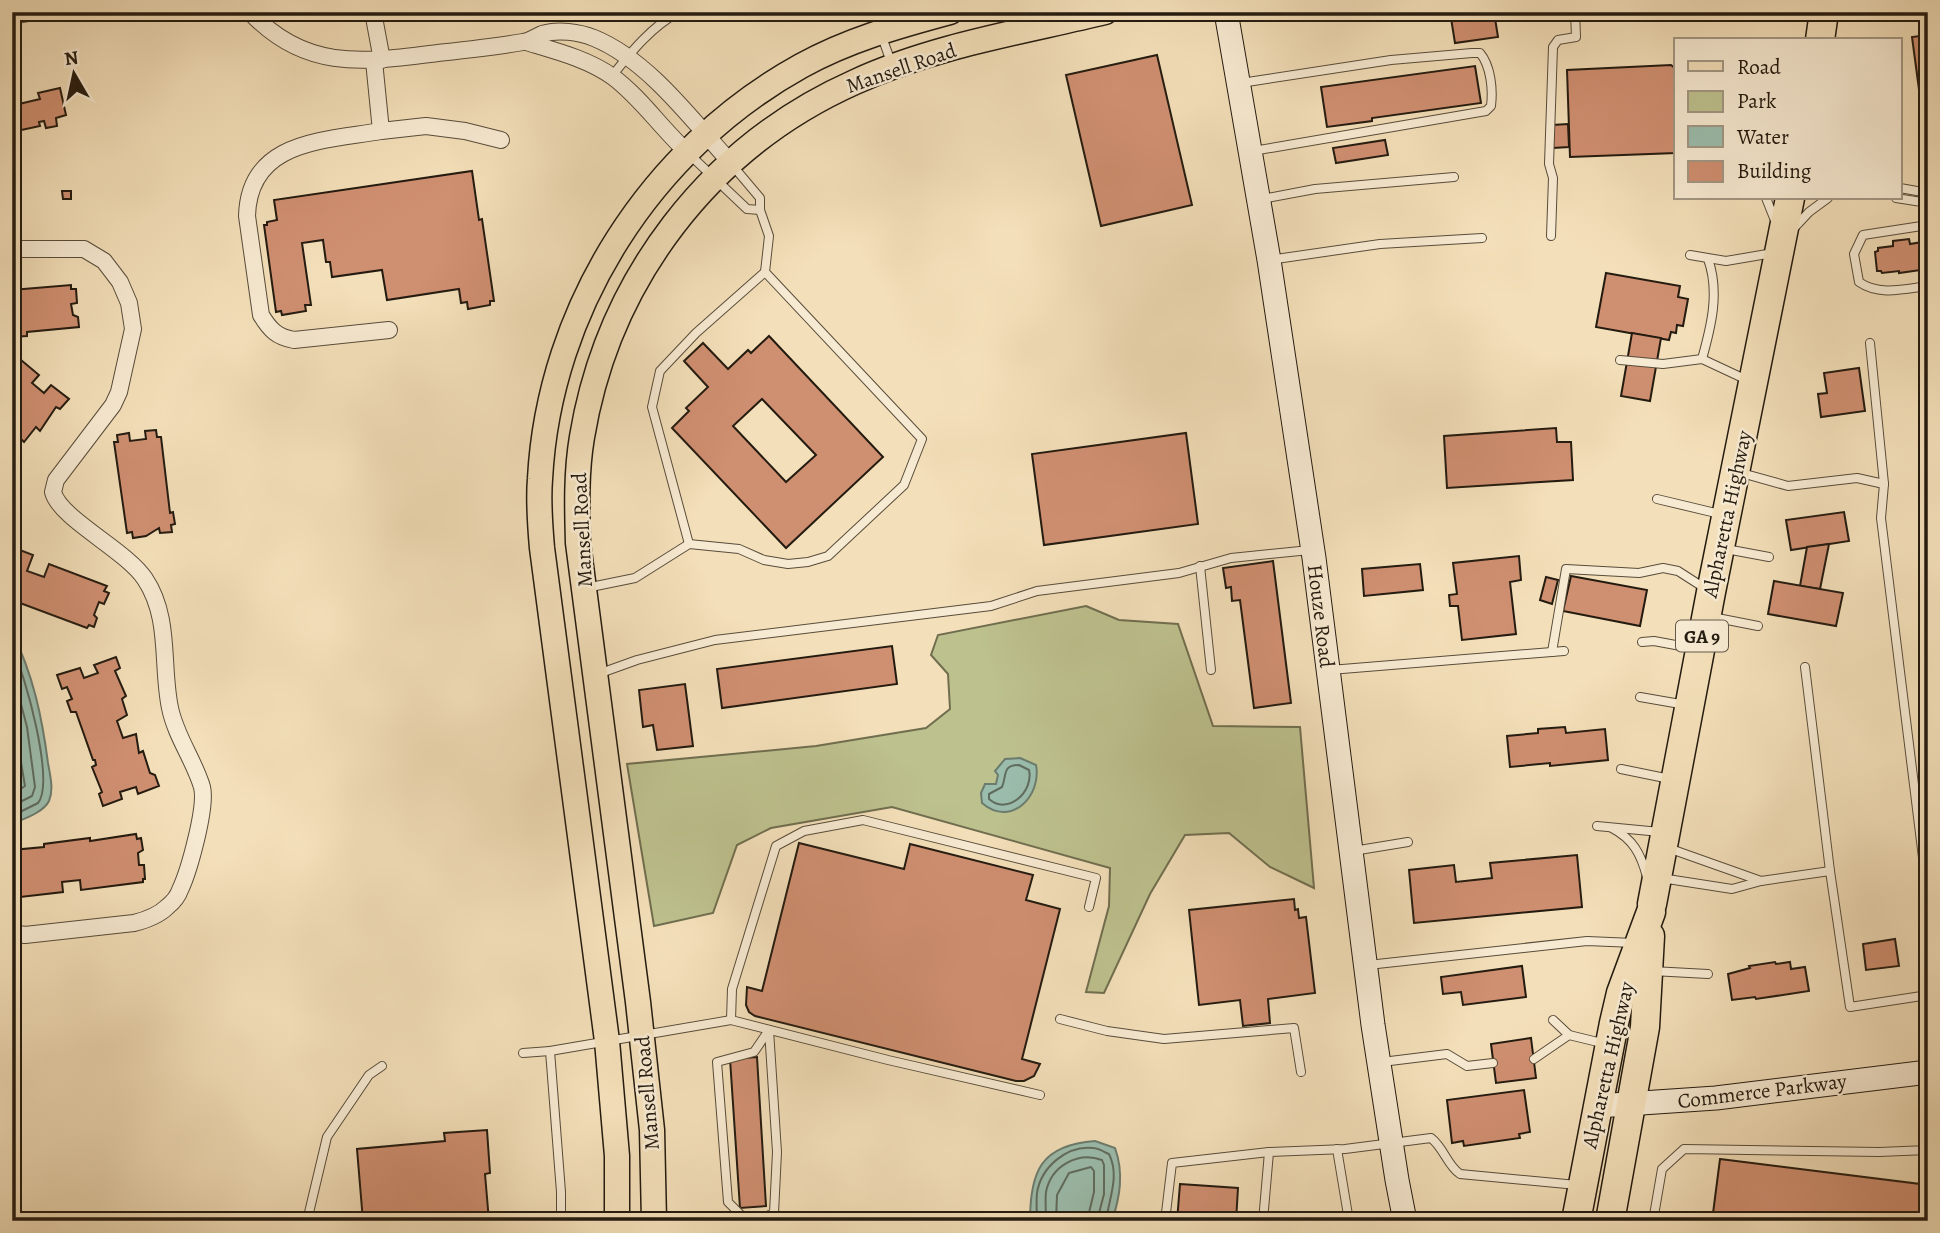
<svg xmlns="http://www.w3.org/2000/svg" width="1940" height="1233" font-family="Alegreya,serif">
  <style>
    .green { fill: #bdc18e; stroke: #706e4f; stroke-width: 2 }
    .water { fill: #9bbdad; stroke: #6b7c6e; stroke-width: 2 }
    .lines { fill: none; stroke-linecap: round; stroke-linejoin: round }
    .shore { stroke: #606c5e; stroke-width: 2 }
    .building { fill: #cf8f71; stroke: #241b10; stroke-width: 2; fill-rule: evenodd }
    .lane-casing { stroke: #584c3a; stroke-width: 10 }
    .street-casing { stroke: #584c3a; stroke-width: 18 }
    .secondary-casing { stroke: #241b10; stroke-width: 25 }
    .primary-casing { stroke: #241b10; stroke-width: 27 }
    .highway-casing { stroke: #241b10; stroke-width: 31 }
    .lane { stroke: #f7ead2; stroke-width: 8 }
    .street { stroke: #f7ead2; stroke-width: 16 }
    .secondary { stroke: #f7ead2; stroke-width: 23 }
    .primary { stroke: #f3dfb9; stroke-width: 24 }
    .highway { stroke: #f3dfb9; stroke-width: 28 }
    .labels { text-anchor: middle; stroke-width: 5; stroke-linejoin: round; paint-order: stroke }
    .shield { fill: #f7ead2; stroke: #63594a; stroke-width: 2 }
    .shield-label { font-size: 19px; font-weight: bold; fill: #241b10 }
    .street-label { font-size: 21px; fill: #241b10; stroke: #f7ead2 }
  </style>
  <rect width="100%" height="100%" fill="#f3dfb9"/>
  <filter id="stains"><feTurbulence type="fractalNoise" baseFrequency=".00286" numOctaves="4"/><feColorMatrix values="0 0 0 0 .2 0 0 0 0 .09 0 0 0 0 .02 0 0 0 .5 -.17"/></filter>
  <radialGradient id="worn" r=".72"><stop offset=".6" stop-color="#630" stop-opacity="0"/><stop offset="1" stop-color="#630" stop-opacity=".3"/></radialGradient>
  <path class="green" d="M1086 606 1119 620 1178 624 1213 726 1300 727 1314 888 1270 867 1229 833 1185 835 1150 894 1104 993 1086 992 1109 906 1110 868 892 807 771 828 737 845 713 913 654 926 627 764 816 746 926 728 950 709 948 674 931 655 938 635Z"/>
  <g class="water">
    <path d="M12 632C33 674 42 717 48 763 50 775 54 789 49 801 43 813 23 819 12 824Z"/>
    <path d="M1020 758 1036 765C1042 796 1011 828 982 803L981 793 985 784H996L998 775 995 771 1005 759Z"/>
    <path d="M1095 1141 1115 1148C1124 1173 1120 1197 1112 1221H1030C1030 1171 1041 1145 1095 1141Z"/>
  </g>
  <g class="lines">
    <g class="shore">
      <path d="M12 648C25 673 55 782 38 803L12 816"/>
      <path d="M12 670 27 727 35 787 32 796 12 806"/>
      <path d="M12 709 25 786 12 795"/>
      <path d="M1019 765 1029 770C1034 791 1008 816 989 799V794L1002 787C1007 775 1002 765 1019 765Z"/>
      <path d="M1037 1221C1037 1212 1036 1202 1037 1193 1041 1167 1067 1145 1093 1148 1099 1148 1104 1152 1109 1154 1120 1176 1109 1198 1106 1221"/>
      <path d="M1046 1221C1046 1212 1045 1201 1046 1192 1051 1166 1078 1151 1102 1160L1104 1165V1194L1097 1221"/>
      <path d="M1056 1221 1057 1195 1069 1173 1091 1167 1094 1171V1192L1087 1221"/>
    </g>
  </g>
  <g class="building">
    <path d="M1494 12 1498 37 1455 43 1451 18Z"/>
    <path d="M1928 35V96L1920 97 1912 37Z"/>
    <path d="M1157 55 1192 205 1101 226 1066 75Z"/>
    <path d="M1671 65 1676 69V153L1570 157 1567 70Z"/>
    <path d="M1475 66 1481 103 1372 118V121L1327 127 1321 87Z"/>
    <path d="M60 88 66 115 56 118 57 126 46 128 44 121 39 122 40 126 12 132V100L18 99 19 104 40 99 38 93Z"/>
    <path d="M1568 124 1569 147 1553 148 1552 125Z"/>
    <path d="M1385 140 1388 155 1336 163 1333 148Z"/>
    <path d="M472 171 479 220 482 219 494 301H490V305L468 309 467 302 461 303 459 289 387 300 382 270 332 277 330 262H326L323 240 302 243 311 305H305L306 311 282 315 281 311 276 312 264 225H267V222L277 220 274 200Z"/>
    <path d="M62 191H71V199H63Z"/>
    <path d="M1909 239 1910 244 1928 241V269L1899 273V271L1882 273 1881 271H1877L1875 252 1878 251V248L1893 246V241Z"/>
    <path d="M1606 273 1680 286 1678 297 1688 299 1683 326 1677 325 1676 333 1671 332 1669 340 1596 327Z"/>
    <path d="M71 285V289H76L77 303 71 304 73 315 78 317 79 327 27 332V336L12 337V290Z"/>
    <path d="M1632 333 1661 338 1650 401 1621 396Z"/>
    <path d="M769 336 883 457 786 548 672 428 689 411 686 408 708 387 684 361 703 343 728 369 748 350 751 353ZM762 399 816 455 786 482 733 426Z"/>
    <path d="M21 360 39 375 32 383 44 393 51 385 69 399 60 409 56 407 40 431 36 427 24 442 16 434 12 439V378L15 375 12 371Z"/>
    <path d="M1859 368 1865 411 1821 417 1818 394 1827 393 1824 373Z"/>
    <path d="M1556 428 1557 442H1571L1573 480 1447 488 1444 436Z"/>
    <path d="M156 430 157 437H161L170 513 173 512 175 524 171 525 172 532 160 533 159 528 146 536 133 538 132 532 127 533 114 442H118L117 435 129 433 130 441 146 439 145 431Z"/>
    <path d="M1186 433 1198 524 1044 545 1032 454Z"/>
    <path d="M1844 512 1849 541 1791 550 1786 520Z"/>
    <path d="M1829 544 1820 589 1800 586 1807 547Z"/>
    <path d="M12 547 33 555 27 571 44 577 49 564 107 586 104 591 109 593 104 604 99 602 94 615 97 618 94 627 89 625 87 628 12 600Z"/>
    <path d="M1519 556 1521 580 1510 582 1516 634 1462 640 1458 606H1450L1449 595 1457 594 1453 563Z"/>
    <path d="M1273 561 1291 703 1254 708 1240 600 1232 601 1231 587 1226 588 1223 568Z"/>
    <path d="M1420 564 1423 590 1364 596 1362 569Z"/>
    <path d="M1571 576 1647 590 1640 626 1563 611Z"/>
    <path d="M1546 577 1558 580 1552 604 1540 600Z"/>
    <path d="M1774 581 1843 593 1836 626 1768 614Z"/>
    <path d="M892 646 897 684 722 708 717 669Z"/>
    <path d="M116 657 120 668 115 671 126 696 122 699 127 715 117 721 123 738 136 734 139 753 143 751 150 773 155 775 159 786 138 794 136 787 120 792 122 799 103 806 99 794 102 792 92 767 96 765 95 760H93L76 712H71L67 701 72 699 67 687 62 689 57 675 80 668 84 678 98 673 94 665Z"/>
    <path d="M685 684 693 746 657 750 653 725 643 727 639 690Z"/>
    <path d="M1565 727 1566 733 1605 729 1608 760 1550 766V763L1510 767 1507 736 1538 733V729Z"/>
    <path d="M136 834 137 839 141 838 143 850 138 853 139 865H144L145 879H143V882L81 890 80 880 62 882 63 892 12 898V850L44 847V844L90 838V841Z"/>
    <path d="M799 843 904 869 910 844 1033 875 1026 900 1060 909 1022 1059 1040 1064 1034 1076 1024 1081H1016L755 1016 749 1012 746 1005 747 987 762 991Z"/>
    <path d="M1577 855 1582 907 1414 923 1409 870 1454 865 1456 882 1492 878 1490 863Z"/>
    <path d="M1294 899 1295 910 1298 909 1299 918 1306 917 1315 993 1268 999 1270 1023 1243 1026 1240 1000 1199 1005 1189 910Z"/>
    <path d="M1895 939 1899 966 1866 970 1863 944Z"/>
    <path d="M1775 962 1776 964 1790 962 1791 969 1805 967 1809 991 1756 999 1755 997 1732 1000 1728 974 1750 968 1749 966Z"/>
    <path d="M1522 966 1526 997 1463 1005 1461 992 1443 994 1441 977Z"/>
    <path d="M1531 1038 1536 1078 1496 1083 1491 1044Z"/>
    <path d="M757 1057 766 1206 740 1208 730 1059Z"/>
    <path d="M1524 1090 1530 1132 1519 1134 1520 1138 1464 1146 1463 1141 1452 1143 1447 1100Z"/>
    <path d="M487 1130 490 1173 485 1174 489 1221H363L357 1149 445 1141 444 1133Z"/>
    <path d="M1720 1159 1928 1185V1221H1712Z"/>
    <path d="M1180 1184 1238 1188 1236 1221H1177Z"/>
  </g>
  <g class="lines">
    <g class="lane-casing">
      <g id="lane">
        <path d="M881 34 892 65"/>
        <path d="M612 76C631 52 652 26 679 12"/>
        <path d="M1241 83 1391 60 1472 53H1480C1491 66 1493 90 1491 106L1486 111 1253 151"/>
        <path d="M690 155 747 209 760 210"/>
        <path d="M1900 188 1928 193"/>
        <path d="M1766 198 1776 223"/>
        <path d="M1896 198 1928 203"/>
        <path d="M1262 199 1315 189 1454 177"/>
        <path d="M1928 225 1863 235 1854 254 1859 282C1879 296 1904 289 1928 286"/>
        <path d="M1794 228 1809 212 1828 198"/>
        <path d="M1551 236 1553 178 1549 164 1553 47 1558 40 1576 37 1575 12"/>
        <path d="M1690 255 1726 261 1773 253"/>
        <path d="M1269 260 1380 244 1482 238"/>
        <path d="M1870 343 1884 484 1881 518 1928 898"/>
        <path d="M1702 359C1711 327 1720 292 1708 259"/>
        <path d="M1620 360 1663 364 1702 359 1747 380"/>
        <path d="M1738 472 1788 486 1857 478 1884 484"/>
        <path d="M1657 499 1720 514"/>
        <path d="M689 544 652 407 660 371 696 333 765 272"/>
        <path d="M1726 549 1769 557"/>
        <path d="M1200 566 1211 670"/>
        <path d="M586 588 635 578 689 544 739 549 764 560 788 564 808 562 828 556 904 485 922 439 765 272 769 236 760 210V198L733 166"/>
        <path d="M1712 617 1758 626"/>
        <path d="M1642 642 1654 641 1697 649"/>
        <path d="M1552 652 1566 569 1639 573 1663 568 1678 571 1706 589"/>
        <path d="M1805 667 1830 871 1850 1007 1928 995"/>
        <path d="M1330 670 1564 651"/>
        <path d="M598 674 637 660 715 640 991 606 1037 591 1179 573 1231 558 1310 550"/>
        <path d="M1640 697 1686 705"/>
        <path d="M1621 769 1670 779"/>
        <path d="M1597 826 1660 832"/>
        <path d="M1612 828C1633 839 1641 854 1647 877"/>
        <path d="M1668 848 1761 881"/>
        <path d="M1353 851 1408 842"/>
        <path d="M1661 878 1732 889 1761 881 1830 871"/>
        <path d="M1368 965 1587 941 1634 943"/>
        <path d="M1652 971 1708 974"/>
        <path d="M1060 1019 1107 1031 1164 1039 1294 1028 1301 1072"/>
        <path d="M731 1020 732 989 776 846 804 831 863 820 1096 878 1089 907"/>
        <path d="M1553 1020 1569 1035 1606 1044"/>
        <path d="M523 1053 550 1051"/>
        <path d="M1534 1059 1569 1035"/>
        <path d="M1382 1062 1447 1054 1467 1066 1493 1063"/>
        <path d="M1337 1149 1349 1221"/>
        <path d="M307 1221 327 1137 369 1075 382 1066"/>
        <path d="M561 1221V1192L550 1051 731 1020 888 1060 1040 1095"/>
        <path d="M747 1221 728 1202 717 1062 754 1052 769 1030 777 1152 774 1213 755 1221"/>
        <path d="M1165 1221 1172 1163 1269 1152"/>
        <path d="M1263 1221 1269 1152 1345 1149 1431 1138C1444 1148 1447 1165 1460 1174L1577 1185"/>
        <path d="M1653 1221 1662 1169 1684 1149 1879 1152 1928 1150"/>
      </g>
    </g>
    <g class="street-casing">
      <g id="street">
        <path d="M250 12C306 72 365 62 438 53 466 50 495 47 523 42 530 41 535 37 542 34 558 29 579 32 594 38 648 60 692 120 731 163"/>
        <path d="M373 12 382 60"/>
        <path d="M12 16 34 12"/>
        <path d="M526 42C556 51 588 59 613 77 641 98 661 128 687 152"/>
        <path d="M374 61 381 131 426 126 465 131 501 140"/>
        <path d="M381 131C324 141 249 140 247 216L261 315C270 330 277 337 294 340L389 330"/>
        <path d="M12 249H84L104 261 120 282 129 303 133 329 119 392 113 405 56 480 53 492C60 519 126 550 145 579 171 618 161 665 170 708 176 737 194 760 202 787 207 807 189 871 180 890 178 896 172 903 167 907 158 916 146 920 134 923L25 935 12 933"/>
      </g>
    </g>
    <g class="secondary-casing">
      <g id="secondary">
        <path d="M1226 12 1269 260 1314 558 1373 1025 1397 1180 1405 1221"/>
        <path d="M1597 1106 1716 1098 1928 1072"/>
      </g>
    </g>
    <g class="primary-casing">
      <g id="primary">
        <path d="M617 1221V1156L607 1041 542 548C540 525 538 502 540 479 549 308 651 149 801 66 848 40 898 26 950 12"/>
        <path d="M654 1221 652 1130 638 1002 578 543C577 508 576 472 582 437 608 280 709 147 855 82 933 46 1022 32 1105 12"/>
      </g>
    </g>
    <g class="highway-casing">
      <g id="highway">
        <path d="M1820 40 1824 12"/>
        <path d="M1652 904 1711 592 1790 198"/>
        <path d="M1576 1221 1614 1023 1621 993 1651 912"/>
        <path d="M1610 1221 1645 1027 1650 936"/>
      </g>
    </g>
    <use href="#lane" class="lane"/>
    <use href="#street" class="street"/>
    <use href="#secondary" class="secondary"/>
    <use href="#primary" class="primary"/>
    <use href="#highway" class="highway"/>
  </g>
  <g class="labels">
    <rect class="shield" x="1676" y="620.5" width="52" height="31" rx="5"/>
    <g class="shield-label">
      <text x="1702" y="643">GA 9</text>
    </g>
    <g class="street-label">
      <text transform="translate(901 68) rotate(-19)" y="7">Mansell Road</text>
      <text transform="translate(1727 514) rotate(-78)" y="7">Alpharetta Highway</text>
      <text transform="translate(582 530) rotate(-93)" y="7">Mansell Road</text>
      <text transform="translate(1321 616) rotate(83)" y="7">Houze Road</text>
      <text transform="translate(1608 1065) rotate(-77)" y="7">Alpharetta Highway</text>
      <text transform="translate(1762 1091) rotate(-7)" y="7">Commerce Parkway</text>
      <text transform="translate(647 1093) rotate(-95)" y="7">Mansell Road</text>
    </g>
  </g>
  <rect width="1940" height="1233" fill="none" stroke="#f3dfb9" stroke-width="42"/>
  <rect x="14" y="14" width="1912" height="1205" fill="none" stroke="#241b10" stroke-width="3.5"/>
  <rect x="21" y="21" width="1898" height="1191" fill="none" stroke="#241b10" stroke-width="2"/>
  <rect x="1674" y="38" width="228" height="161" fill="#f7ead2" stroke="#a39784" stroke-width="2"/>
  <rect x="1688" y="61" width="35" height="10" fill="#f3dfb9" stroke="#a39784" stroke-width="2"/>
  <text x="1737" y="74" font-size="21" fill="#241b10">Road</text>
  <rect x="1688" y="91" width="35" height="21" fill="#bdc18e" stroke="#a39784" stroke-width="2"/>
  <text x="1737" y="108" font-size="21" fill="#241b10">Park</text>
  <rect x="1688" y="126" width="35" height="21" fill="#9bbdad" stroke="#a39784" stroke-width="2"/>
  <text x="1737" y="144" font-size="21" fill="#241b10">Water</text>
  <rect x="1688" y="161" width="35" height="21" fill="#cf8f71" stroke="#a39784" stroke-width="2"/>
  <text x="1737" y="178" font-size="21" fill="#241b10">Building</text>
  <g transform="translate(74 74) rotate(351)" stroke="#f7ead2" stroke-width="5" paint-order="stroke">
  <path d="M0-5L12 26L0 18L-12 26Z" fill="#241b10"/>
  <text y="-10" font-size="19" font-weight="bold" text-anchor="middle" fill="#241b10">N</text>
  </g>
  <rect width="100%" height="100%" filter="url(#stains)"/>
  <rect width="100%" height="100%" fill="url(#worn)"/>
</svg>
